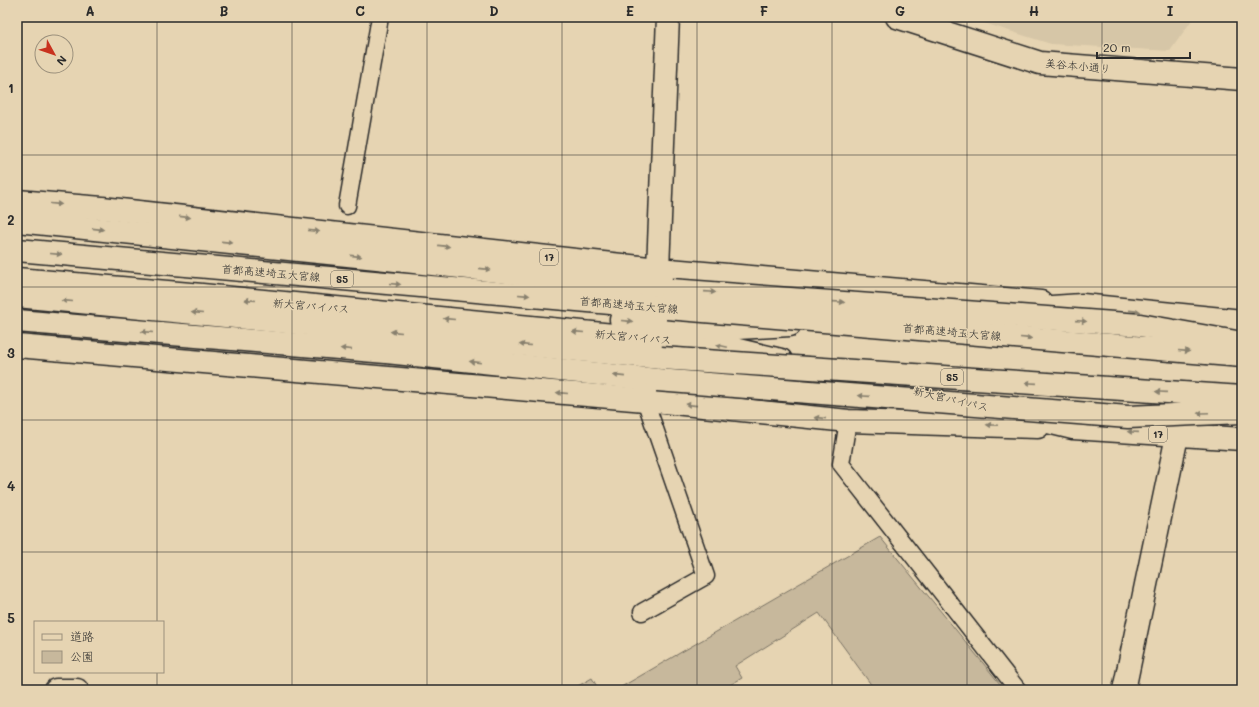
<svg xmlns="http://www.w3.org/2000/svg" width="1259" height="707" font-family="Mali,'Klee One',sans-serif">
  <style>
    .built { fill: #d6c6a7 }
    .green { fill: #c7b89c; stroke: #797264 }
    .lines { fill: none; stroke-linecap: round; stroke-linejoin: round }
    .lane-casing { stroke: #2b2b2b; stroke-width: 19 }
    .street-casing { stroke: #2b2b2b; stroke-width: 25 }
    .secondary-casing { stroke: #2b2b2b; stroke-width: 25 }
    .highway-casing { stroke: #2b2b2b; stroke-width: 25 }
    .lane { stroke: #e6d4b2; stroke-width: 16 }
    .street { stroke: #e6d4b2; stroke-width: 22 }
    .secondary { stroke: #e6d4b2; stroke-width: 22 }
    .highway { stroke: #e6d4b2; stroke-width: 22 }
    .highway-bridge-casing { stroke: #2b2b2b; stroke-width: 25; stroke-linecap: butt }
    .highway-bridge { stroke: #e6d4b2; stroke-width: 22 }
    .oneway { fill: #88806e }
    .grid { fill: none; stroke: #2b2b2b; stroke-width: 1; stroke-opacity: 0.55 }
    .labels { text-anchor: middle; stroke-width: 3; stroke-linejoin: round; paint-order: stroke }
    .shield { fill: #e6d4b2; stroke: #635e54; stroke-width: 1 }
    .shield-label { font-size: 10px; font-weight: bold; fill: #2b2b2b }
    .street-label { font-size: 11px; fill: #2b2b2b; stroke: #e6d4b2 }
    .neatline { fill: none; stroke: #2b2b2b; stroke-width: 1.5 }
    .grid-label { font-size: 13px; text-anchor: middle; font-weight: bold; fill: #2b2b2b }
  </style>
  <rect width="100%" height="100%" fill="#e6d4b2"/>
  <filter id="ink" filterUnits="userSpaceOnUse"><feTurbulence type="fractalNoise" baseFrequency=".025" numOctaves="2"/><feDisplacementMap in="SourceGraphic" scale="8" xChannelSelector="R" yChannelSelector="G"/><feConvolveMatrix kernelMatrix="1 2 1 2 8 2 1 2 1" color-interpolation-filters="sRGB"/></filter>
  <g filter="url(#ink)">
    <path class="built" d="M965 17H1194L1170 51 1051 44Z"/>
    <g class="green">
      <path d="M880 537 1005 690H875L819 613 735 666 742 678 721 690H616Z"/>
      <path d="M592 678 599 690H571Z"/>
    </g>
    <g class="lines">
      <g class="lane-casing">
        <g id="lane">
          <path d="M347 206 380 17"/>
          <path d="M848 421 841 464 1018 690"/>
          <path d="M642 612 706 576 645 400"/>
        </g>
      </g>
      <g class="street-casing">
        <g id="street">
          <path d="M658 269 668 17"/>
          <path d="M56 690H77"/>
          <path d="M1124 690 1177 436"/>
        </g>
      </g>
      <g class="secondary-casing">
        <path id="secondary" d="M897 17 1040 63 1242 79"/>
      </g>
      <g class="highway-casing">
        <g id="highway">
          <path d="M17 201 102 208 658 269 1041 302"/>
          <path d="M17 221 377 258 671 290"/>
          <path d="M17 250 667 308"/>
          <path d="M17 279 202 295 717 345 781 360"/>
          <path d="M17 296 661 358"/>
          <path d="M1022 309 1082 305 1242 321"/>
          <path d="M621 320 720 329 790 325"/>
          <path d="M17 321 386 352 657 380"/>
          <path d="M17 346 645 400 848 421 1038 427"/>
          <path d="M857 377 933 395"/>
          <path d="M1019 415 1073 428 1242 439"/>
        </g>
      </g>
      <use href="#lane" class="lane"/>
      <use href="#street" class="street"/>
      <use href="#secondary" class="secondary"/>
      <use href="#highway" class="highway"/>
      <g class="highway-bridge-casing">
        <g id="highway-bridge">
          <path d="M671 290 1140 325 1242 343"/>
          <path d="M667 308 1242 356"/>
          <path d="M661 358 1242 397"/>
          <path d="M657 380 1128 417 1242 412"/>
        </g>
      </g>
      <use href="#highway-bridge" class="highway-bridge"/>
    </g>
    <defs><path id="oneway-solid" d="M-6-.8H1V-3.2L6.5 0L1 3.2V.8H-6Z"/></defs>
    <g class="oneway">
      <use href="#oneway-solid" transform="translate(56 204) rotate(5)"/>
      <use href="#oneway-solid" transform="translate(185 217) rotate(6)"/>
      <use href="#oneway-solid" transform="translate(98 229) rotate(6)"/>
      <use href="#oneway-solid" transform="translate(314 231) rotate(6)"/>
      <use href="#oneway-solid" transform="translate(227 242) rotate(6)"/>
      <use href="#oneway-solid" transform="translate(444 246) rotate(6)"/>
      <use href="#oneway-solid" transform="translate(56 254) rotate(5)"/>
      <use href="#oneway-solid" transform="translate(356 256) rotate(6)"/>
      <use href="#oneway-solid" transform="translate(485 269) rotate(6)"/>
      <use href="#oneway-solid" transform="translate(395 284) rotate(5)"/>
      <use href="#oneway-solid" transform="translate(710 292) rotate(4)"/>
      <use href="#oneway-solid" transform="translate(524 295) rotate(5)"/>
      <use href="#oneway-solid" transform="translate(250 300) rotate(-175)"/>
      <use href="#oneway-solid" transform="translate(67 301) rotate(-175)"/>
      <use href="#oneway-solid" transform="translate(839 302) rotate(4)"/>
      <use href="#oneway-solid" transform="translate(1135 311) rotate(6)"/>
      <use href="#oneway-solid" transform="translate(197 313) rotate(-175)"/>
      <use href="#oneway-solid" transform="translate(449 319) rotate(-175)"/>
      <use href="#oneway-solid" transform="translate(627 321) rotate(5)"/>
      <use href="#oneway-solid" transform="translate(1081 321) rotate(4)"/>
      <use href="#oneway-solid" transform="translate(147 332) rotate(-175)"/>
      <use href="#oneway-solid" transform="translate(396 332) rotate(-175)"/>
      <use href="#oneway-solid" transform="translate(578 332) rotate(-175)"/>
      <use href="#oneway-solid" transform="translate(1026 338) rotate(5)"/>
      <use href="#oneway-solid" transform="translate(525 345) rotate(-175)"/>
      <use href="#oneway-solid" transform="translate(722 346) rotate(-168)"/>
      <use href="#oneway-solid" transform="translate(346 349) rotate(-175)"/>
      <use href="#oneway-solid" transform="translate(1184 351) rotate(5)"/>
      <use href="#oneway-solid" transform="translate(475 362) rotate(-174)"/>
      <use href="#oneway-solid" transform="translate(619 376) rotate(-174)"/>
      <use href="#oneway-solid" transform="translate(1031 383) rotate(-176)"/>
      <use href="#oneway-solid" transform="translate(1161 392) rotate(-176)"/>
      <use href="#oneway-solid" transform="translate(562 393) rotate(-175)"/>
      <use href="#oneway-solid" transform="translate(864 396) rotate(-176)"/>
      <use href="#oneway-solid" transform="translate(691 405) rotate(-174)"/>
      <use href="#oneway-solid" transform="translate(1203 413) rotate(178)"/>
      <use href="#oneway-solid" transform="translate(820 418) rotate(-174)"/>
      <use href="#oneway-solid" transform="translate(992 425) rotate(-178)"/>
      <use href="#oneway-solid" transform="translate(1133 432) rotate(-176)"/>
    </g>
  </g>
  <path class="grid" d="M157 17V622M292 17V690M427 17V690M562 17V690M697 17V690M832 17V690M967 17V690M1102 17V690M17 155H1242M17 287H1242M17 420H1242M17 552H1242M157 672V690"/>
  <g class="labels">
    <g class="shield">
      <rect x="540" y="249" width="18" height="16" rx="3"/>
      <rect x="331" y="271" width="22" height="16" rx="3"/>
      <rect x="941" y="369" width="22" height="16" rx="3"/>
      <rect x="1149" y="426" width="18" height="16" rx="3"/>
    </g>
    <g class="shield-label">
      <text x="549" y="261">17</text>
      <text x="342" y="283">S5</text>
      <text x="952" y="381">S5</text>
      <text x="1158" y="438">17</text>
    </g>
    <g class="street-label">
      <text transform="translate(1078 66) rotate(5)" y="4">美谷本小通り</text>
      <text transform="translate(271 273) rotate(5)" y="4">首都高速埼玉大宮線</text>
      <text transform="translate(629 305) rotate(5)" y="4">首都高速埼玉大宮線</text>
      <text transform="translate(311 306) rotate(5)" y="4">新大宮バイパス</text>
      <text transform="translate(952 332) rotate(5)" y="4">首都高速埼玉大宮線</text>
      <text transform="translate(633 337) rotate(5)" y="4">新大宮バイパス</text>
      <text transform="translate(951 399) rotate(13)" y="4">新大宮バイパス</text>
    </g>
  </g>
  <rect width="1259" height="707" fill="none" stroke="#e6d4b2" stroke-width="44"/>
  <rect x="34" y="621" width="130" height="52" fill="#e6d4b2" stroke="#9b907c"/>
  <rect x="42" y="634" width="20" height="6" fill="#e6d4b2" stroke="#9b907c"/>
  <text x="70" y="641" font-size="12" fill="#2b2b2b">道路</text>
  <rect x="42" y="651" width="20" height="12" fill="#c7b89c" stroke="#9b907c"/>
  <text x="70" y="661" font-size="12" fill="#2b2b2b">公園</text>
  <g transform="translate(54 54) rotate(130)"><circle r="19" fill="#e6d4b2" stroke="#9b907c"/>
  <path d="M0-3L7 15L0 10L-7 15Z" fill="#c8321e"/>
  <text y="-6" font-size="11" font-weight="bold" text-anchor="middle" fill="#2b2b2b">N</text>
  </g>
  <path d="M1097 52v6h93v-6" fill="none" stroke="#2b2b2b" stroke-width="2"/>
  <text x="1103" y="52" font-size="12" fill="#2b2b2b" stroke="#e6d4b2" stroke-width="3" paint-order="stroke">20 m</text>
  <rect x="22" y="22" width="1215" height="663" class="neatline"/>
  <g class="grid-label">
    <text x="90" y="16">A</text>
    <text x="224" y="16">B</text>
    <text x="360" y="16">C</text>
    <text x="494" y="16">D</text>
    <text x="630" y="16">E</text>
    <text x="764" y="16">F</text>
    <text x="900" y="16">G</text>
    <text x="1034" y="16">H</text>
    <text x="1170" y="16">I</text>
    <text x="11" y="93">1</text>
    <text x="11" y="225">2</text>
    <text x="11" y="358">3</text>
    <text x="11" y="491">4</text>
    <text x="11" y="623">5</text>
  </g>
</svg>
